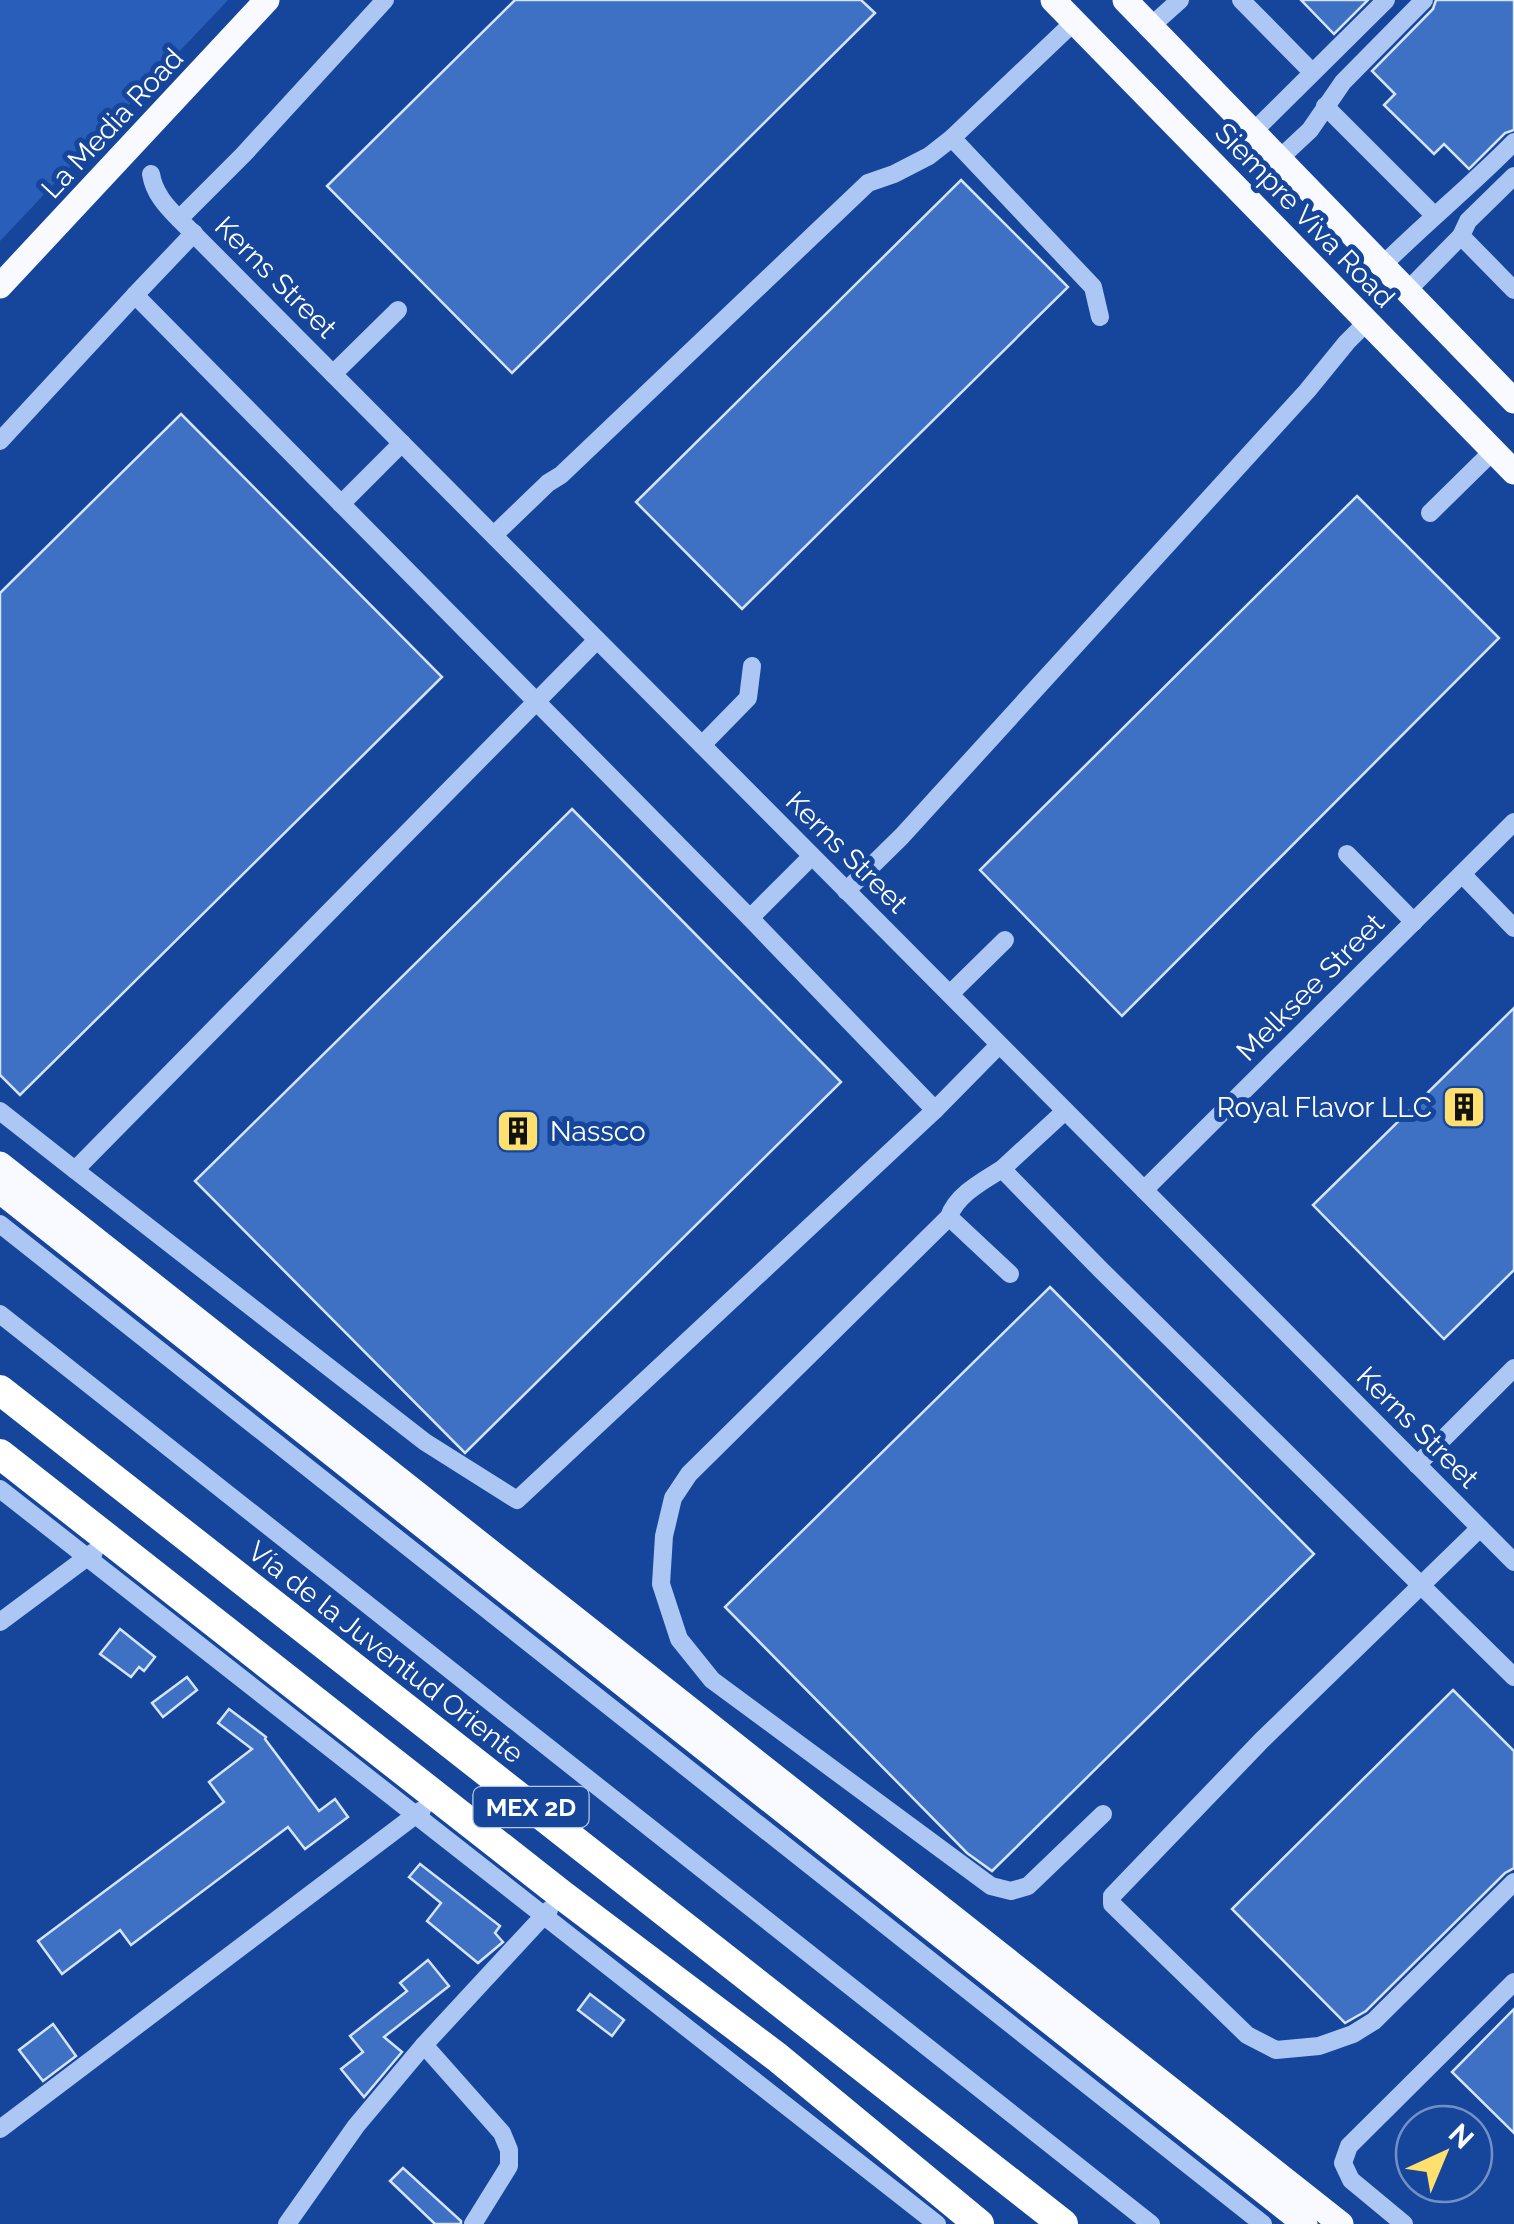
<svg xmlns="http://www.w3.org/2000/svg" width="1514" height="2224" font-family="Raleway,sans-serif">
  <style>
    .green { fill: #295fba }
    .building { fill: #3e70c3; stroke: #d4e4fd; stroke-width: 2.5 }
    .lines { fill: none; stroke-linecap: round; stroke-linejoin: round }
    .minor { stroke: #acc7f3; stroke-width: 18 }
    .major { stroke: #f8faff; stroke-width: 25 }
    .highway { stroke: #fff; stroke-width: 30 }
    .labels { text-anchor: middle; stroke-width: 10; stroke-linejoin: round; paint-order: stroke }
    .shield { fill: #16469c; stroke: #b9c8e1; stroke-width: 2.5 }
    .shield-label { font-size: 25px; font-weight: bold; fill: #fff }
    .street-label { font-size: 28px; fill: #fff; stroke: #16469c }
    .poi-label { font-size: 28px; fill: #fff; stroke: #16469c; text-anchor: end }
  </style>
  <rect width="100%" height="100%" fill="#16469c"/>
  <path class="green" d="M0 0H228L0 241Z"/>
  <g class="building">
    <path d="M515 0H861L875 13 512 373 327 186Z"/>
    <path d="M1301 0H1368L1334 34Z"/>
    <path d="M1436 0H1514V130L1505 133 1469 169 1444 144 1434 154 1384 105 1395 94 1372 71 1433 9Z"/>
    <path d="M961 180 1068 287 742 609 636 502Z"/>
    <path d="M181 414 442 677 20 1095 0 1075V593Z"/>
    <path d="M1357 496 1499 638 1122 1016 980 870Z"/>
    <path d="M572 809 841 1082 465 1453 195 1181Z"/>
    <path d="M1514 1008V1270L1444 1339 1313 1205Z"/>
    <path d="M1050 1287 1314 1554 992 1871 967 1853 725 1607Z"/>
    <path d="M120 1629 155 1657 144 1671 139 1667 131 1677 100 1654Z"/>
    <path d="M187 1677 197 1690 163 1717 152 1703Z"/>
    <path d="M1453 1690 1514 1751V1868L1505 1873 1366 2011 1345 2023 1232 1909Z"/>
    <path d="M229 1709 266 1737 265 1739 319 1811 335 1799 348 1817 305 1849 288 1827 131 1945 120 1930 62 1974 38 1941 224 1802 209 1782 252 1749 218 1723Z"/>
    <path d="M420 1864 500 1926 495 1933 503 1942 478 1963 427 1921 441 1903 409 1877Z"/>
    <path d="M428 1960 449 1986 384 2037 402 2052 364 2097 341 2069 363 2052 350 2036 407 1991 400 1983Z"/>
    <path d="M590 1994 624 2020 612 2036 578 2010Z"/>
    <path d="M1514 2009V2133L1452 2072Z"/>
    <path d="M53 2024 76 2056 43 2081 19 2050Z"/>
    <path d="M403 2168 461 2221V2224H435L390 2181Z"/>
  </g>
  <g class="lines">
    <g class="minor">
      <path d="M1241 0 1312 72"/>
      <path d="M1150 27 1180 0"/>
      <path d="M1325 106 1435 216"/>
      <path d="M1252 133 1386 0"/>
      <path d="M952 138 1093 287 1100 317"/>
      <path d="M1279 159 1310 130 1343 82 1424 0"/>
      <path d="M151 174C154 193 166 206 179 219L1514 1562"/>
      <path d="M1514 176 1468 221 1461 236 1514 290"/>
      <path d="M179 219 243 155 385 0"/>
      <path d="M1382 266C1425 223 1472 185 1514 142"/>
      <path d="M1407 291 1461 236"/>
      <path d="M135 295 194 233"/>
      <path d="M333 374 398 310"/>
      <path d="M0 441 135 295 750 918 935 1110 999 1045"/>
      <path d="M341 504 402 443"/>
      <path d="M1430 513 1493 451"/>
      <path d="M494 535 548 483 561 475 868 183 894 174 929 156 952 138 1074 22"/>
      <path d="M702 745 748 698 752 666"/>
      <path d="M1347 854 1414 922"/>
      <path d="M1462 874 1514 928"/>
      <path d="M846 891 902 836 1307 391 1347 342 1367 322"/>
      <path d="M750 918 812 856"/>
      <path d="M950 994 1005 940"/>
      <path d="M0 1111 75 1170 597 640"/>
      <path d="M1065 1111 1002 1169 1102 1271 1514 1677"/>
      <path d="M1002 1169C983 1181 956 1195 949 1217L689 1474 673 1498 664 1536 661 1584 679 1639 712 1680 991 1886 1011 1891 1028 1886 1103 1814"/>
      <path d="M75 1170 425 1442 517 1500 935 1110"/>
      <path d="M1144 1190 1514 822"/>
      <path d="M949 1217 1010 1274"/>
      <path d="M0 1224 1263 2224"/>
      <path d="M0 1314 1151 2224"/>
      <path d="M1417 1465 1514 1368"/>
      <path d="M0 1489 937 2224"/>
      <path d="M1480 1528 1261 1741 1112 1896V1904L1247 2035 1276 2050 1319 2046 1353 2034 1374 2021 1514 1882"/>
      <path d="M0 1622 94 1552"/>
      <path d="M424 2045 502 2133 509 2150V2166L473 2224"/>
      <path d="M0 2129 422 1810"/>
      <path d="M287 2224 356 2126 424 2045 549 1910"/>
      <path d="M1404 2224 1351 2180 1343 2163 1349 2146 1514 1982"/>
    </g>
    <g class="major">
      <path d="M1053 0 1514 472"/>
      <path d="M1125 0 1514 401"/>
      <path d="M0 286 267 0"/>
      <path d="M0 1164 1341 2224"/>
      <path d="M0 1191 1305 2224"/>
    </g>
    <g class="highway">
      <path d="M0 1390 1063 2224"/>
      <path d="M0 1454 562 1895 777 2057 979 2224"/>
    </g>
  </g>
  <defs>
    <g id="building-square" transform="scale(2.25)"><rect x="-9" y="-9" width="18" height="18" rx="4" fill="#ffe06e" stroke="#16469c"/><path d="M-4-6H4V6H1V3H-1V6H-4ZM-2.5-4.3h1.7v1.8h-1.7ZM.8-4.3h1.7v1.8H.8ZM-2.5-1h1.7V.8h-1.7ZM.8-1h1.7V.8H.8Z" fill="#111"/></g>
  </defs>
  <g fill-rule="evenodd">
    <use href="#building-square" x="1464" y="1107"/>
    <use href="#building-square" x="518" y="1131"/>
  </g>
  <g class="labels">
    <rect class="shield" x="473.5" y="1787" width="115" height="40" rx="8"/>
    <g class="shield-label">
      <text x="531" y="1816">MEX 2D</text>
    </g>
    <g class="street-label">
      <text transform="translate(112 123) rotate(-47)" y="10">La Media Road</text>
      <text transform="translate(1305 215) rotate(46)" y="10">Siempre Viva Road</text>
      <text transform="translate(276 277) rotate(45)" y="10">Kerns Street</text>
      <text transform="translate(847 852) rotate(45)" y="10">Kerns Street</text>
      <text transform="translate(1310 987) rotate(-45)" y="10">Melksee Street</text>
      <text transform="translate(1418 1427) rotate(45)" y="10">Kerns Street</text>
      <text transform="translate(386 1652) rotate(38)" y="10">Vía de la Juventud Oriente</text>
    </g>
    <g class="poi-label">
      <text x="1432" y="1117">Royal Flavor LLC</text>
      <text x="550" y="1141" text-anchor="start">Nassco</text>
    </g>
  </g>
  <g transform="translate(1444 2154) rotate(44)"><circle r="48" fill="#16469c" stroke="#7390c4" stroke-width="2.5"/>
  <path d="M0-8L18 38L0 25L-18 38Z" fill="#ffe06e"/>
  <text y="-15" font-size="28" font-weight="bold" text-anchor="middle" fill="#ffffff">N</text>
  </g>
</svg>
